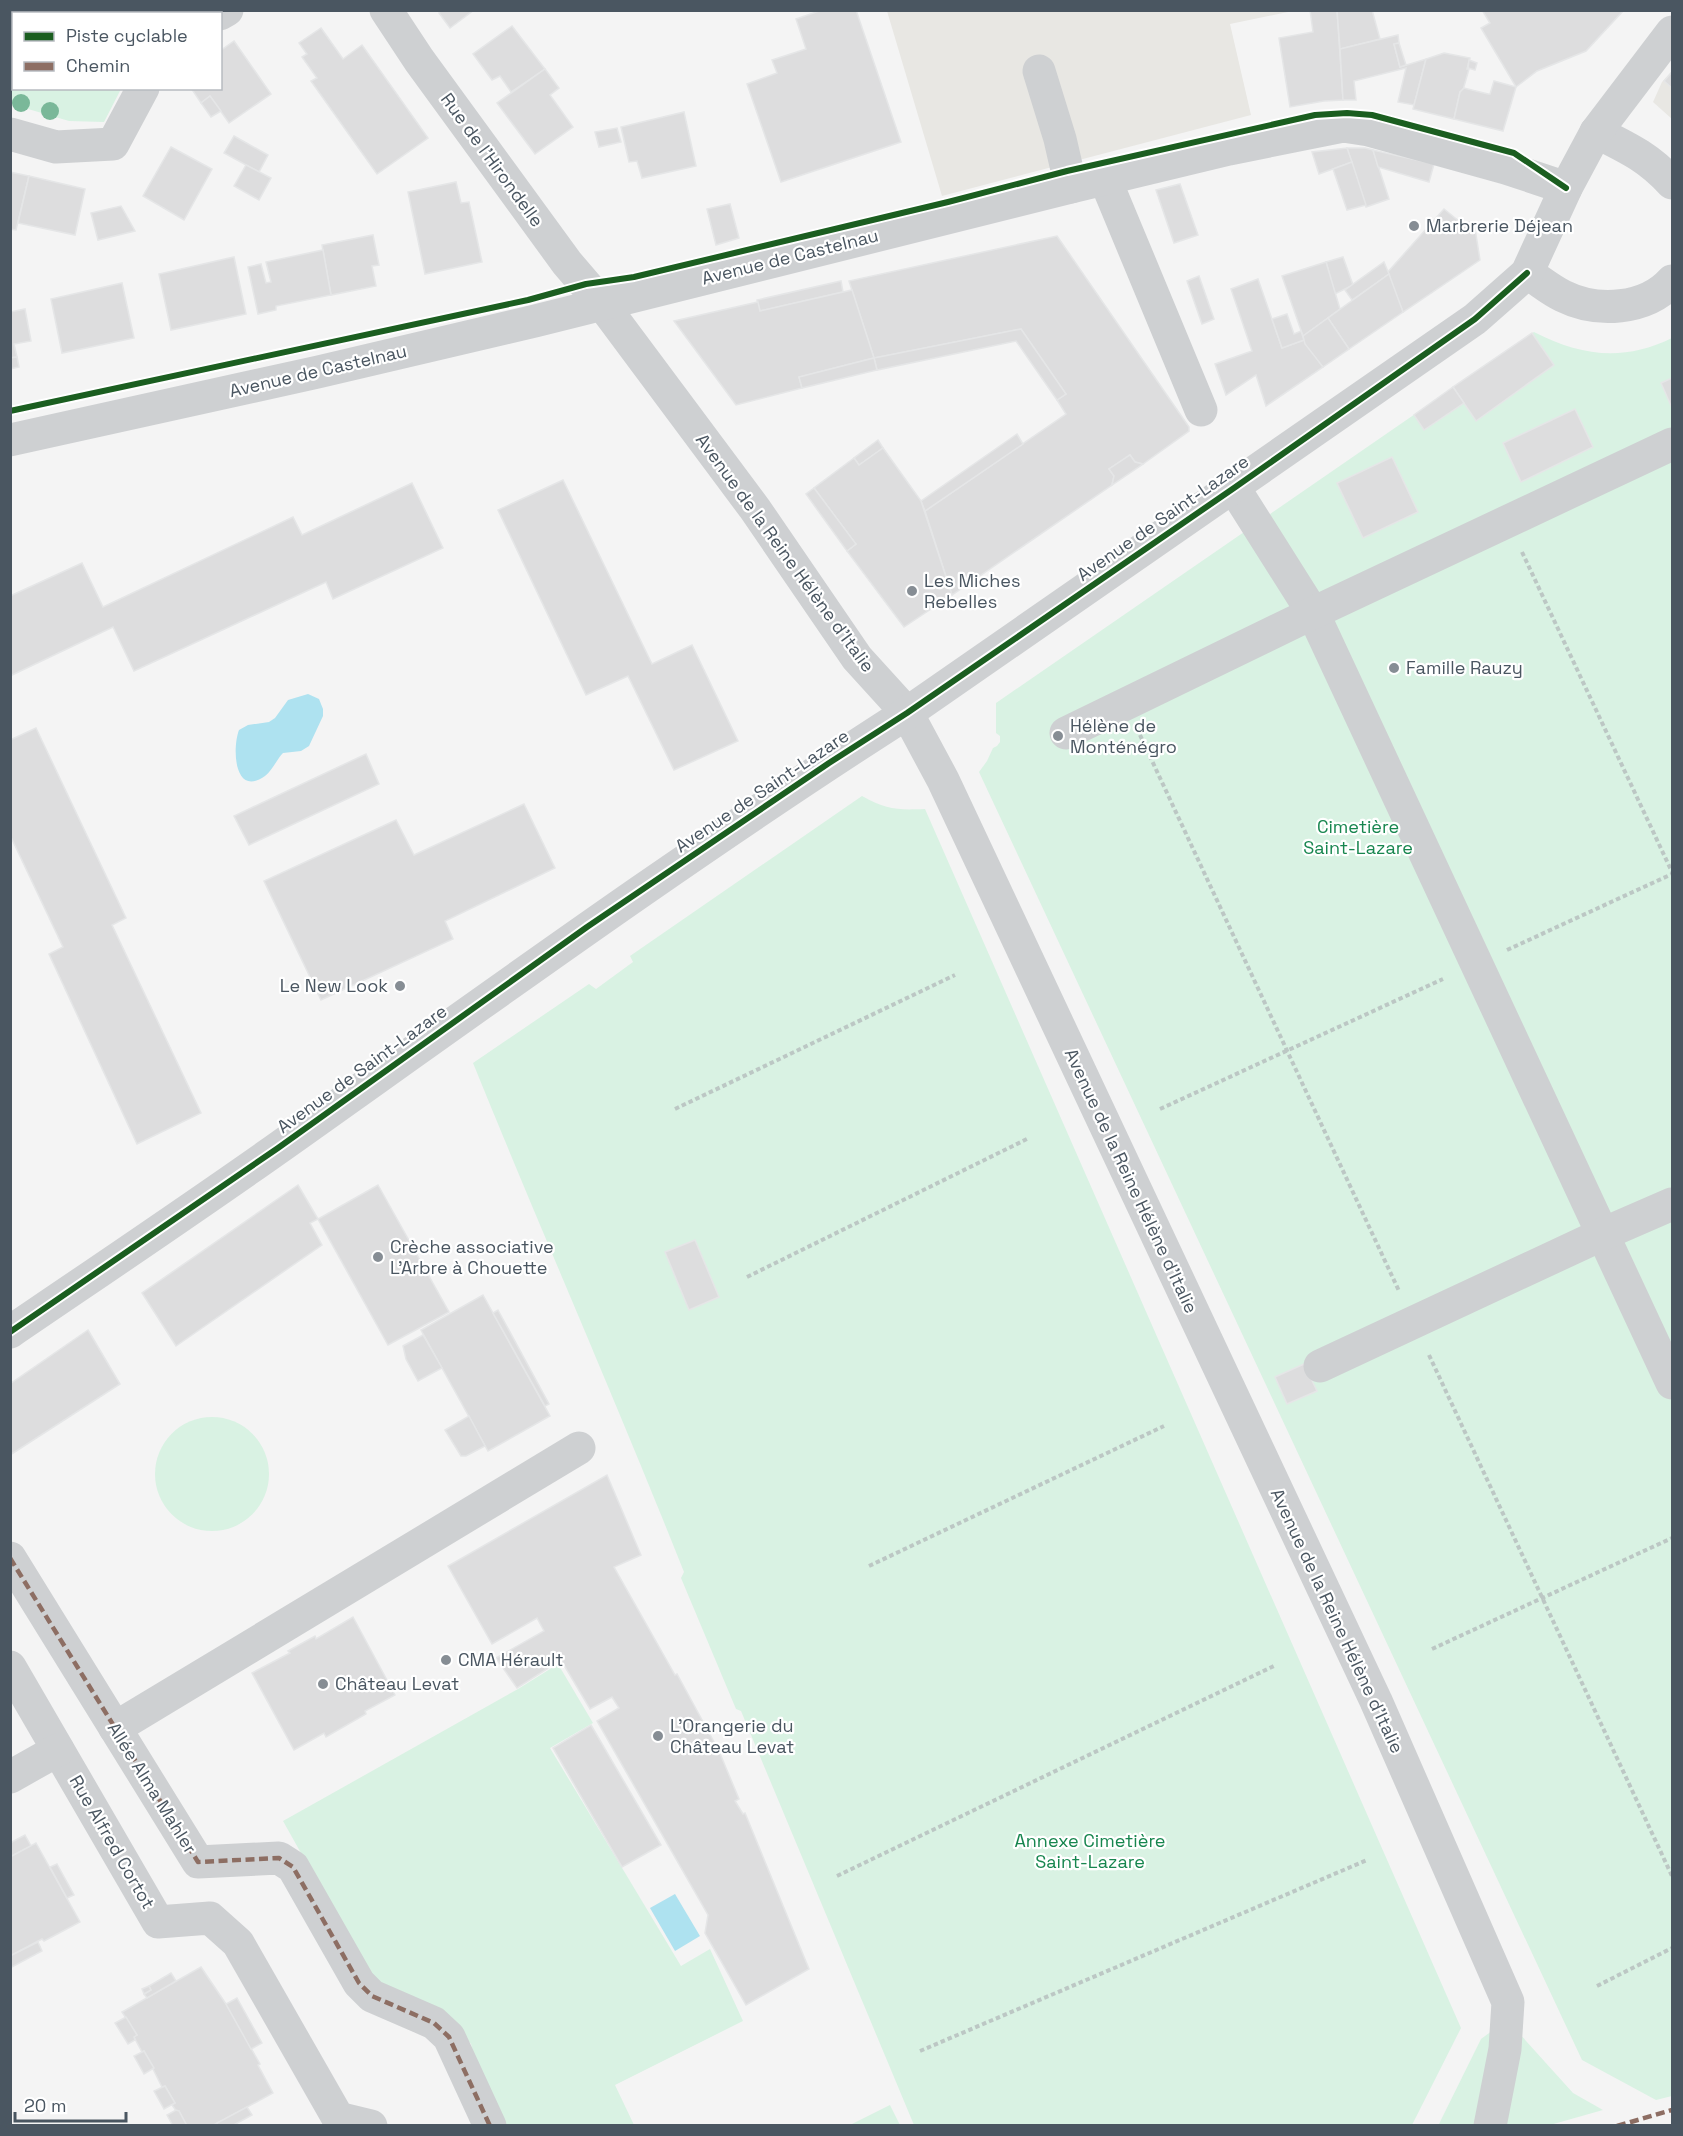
<svg xmlns="http://www.w3.org/2000/svg" width="1683" height="2136" font-family="'Space Grotesk',sans-serif">
  <style>
    .commercial { fill: #e8e7e3 }
    .green { fill: #d9f2e3 }
    .water { fill: #aee2f0 }
    .building { fill: #ddddde; stroke: #e5e6e7; stroke-width: 1.5 }
    .lines { fill: none; stroke-linecap: round; stroke-linejoin: round }
    .path { stroke: #bcc7c4; stroke-width: 4; stroke-dasharray: 4.5 3; stroke-linecap: butt }
    .minor { stroke: #ced0d2; stroke-width: 33 }
    .quiet { stroke: #8d6e63; stroke-width: 4.5; stroke-dasharray: 9 4.5; stroke-linecap: butt }
    .cycleway-casing { stroke: #fff; stroke-width: 10 }
    .cycleway { stroke: #1b5e20; stroke-width: 6 }
    .tree { fill: #7ab899 }
    .poi-dot { fill: #868d94; stroke: #fff; stroke-width: 2 }
    .labels { text-anchor: middle; stroke-width: 4.5; stroke-linejoin: round; paint-order: stroke }
    .street-label { font-size: 18px; fill: #4a5661; stroke: #fff }
    .poi-label { font-size: 18px; fill: #4a5661; stroke: #fff; text-anchor: start }
    .park-label { font-size: 18px; fill: #17864f; stroke: #fff }
  </style>
  <rect width="100%" height="100%" fill="#f4f4f4"/>
  <g class="commercial">
    <path d="M887 11H1293L1230 24 1251 115 942 196Z"/>
    <path d="M1672 71V119L1653 102 1662 82Z"/>
  </g>
  <g class="green">
    <path d="M10 11H20L27 13 14 14V88L121 89 104 122 69 121 11 104Z"/>
    <path d="M1534 332C1581 356 1623 362 1672 338V2096L1656 2100 1582 2060 979 772 987 761 993 748 997 746 1000 742V736L996 733V703Z"/>
    <path d="M862 796C887 810 897 810 925 809L1461 2028 1412 2125H914L741 1711 736 1709 681 1578 684 1572C616 1401 542 1233 473 1063L589 984 596 989 633 962 630 956Z"/>
    <circle cx="212" cy="1474" r="57"/>
    <path d="M558 1664 593 1723 550 1748 681 1966 710 1949 743 2021 615 2085 634 2125H503L482 2086 471 2044 450 2019 371 1978 283 1821 518 1689Z"/>
    <path d="M1496 2028 1479 2125 1438 2126 1481 2039Z"/>
    <path d="M1518 2032 1573 2093 1603 2110 1550 2125H1499Z"/>
    <path d="M890 2105 900 2125H850Z"/>
  </g>
  <g class="water">
    <path d="M308 694 319 699 323 709V716L309 746 301 751 283 753C277 759 272 771 265 776 234 798 232 748 239 730L248 725 269 722 275 718 288 700Z"/>
    <path d="M675 1894 700 1936 675 1951 650 1908Z"/>
  </g>
  <g class="building">
    <path d="M441 10H474L450 28 439 13Z"/>
    <path d="M822 10H856L901 142 781 182 747 84 777 73 772 60 806 49 796 19Z"/>
    <path d="M1310 10H1337L1343 100 1324 101 1290 107 1279 38 1313 32Z"/>
    <path d="M1337 10H1372L1380 39 1340 49Z"/>
    <path d="M1482 10H1624L1586 51 1537 71 1516 87 1481 28 1490 23Z"/>
    <path d="M512 26 545 69 511 92 500 76 492 80 473 54Z"/>
    <path d="M321 28 343 59 362 45 428 138 377 174 311 81 317 78 302 57 307 54 299 43Z"/>
    <path d="M1398 35 1399 43 1394 44 1400 67 1426 59 1414 105 1398 102 1406 68 1354 81 1356 100H1343L1340 49Z"/>
    <path d="M234 41 271 94 229 123 210 96 201 103 191 88H220V51Z"/>
    <path d="M1399 43 1406 65 1400 67 1394 44Z"/>
    <path d="M1444 53 1470 58 1467 69H1469L1463 90 1460 92 1454 119 1413 109 1426 59Z"/>
    <path d="M1469 60 1477 63 1475 70 1468 68Z"/>
    <path d="M545 69 559 88 550 95 573 127 535 154 497 103Z"/>
    <path d="M1672 72V88L1664 81Z"/>
    <path d="M1494 81 1516 87 1503 131 1454 119 1460 92 1464 88 1488 94H1490Z"/>
    <path d="M210 96 221 111 211 117 201 103Z"/>
    <path d="M684 112 696 166 642 178 637 161 629 162 621 127Z"/>
    <path d="M617 128 621 142 599 147 595 132Z"/>
    <path d="M234 136 268 155 259 172 224 153Z"/>
    <path d="M171 147 212 169 184 220 143 196Z"/>
    <path d="M1347 148H1365L1373 150 1389 199 1366 207Z"/>
    <path d="M1347 148 1352 162 1319 174 1312 152Z"/>
    <path d="M1373 150 1434 164 1429 182 1378 167Z"/>
    <path d="M1352 162 1366 205 1347 210 1333 169Z"/>
    <path d="M246 165 271 178 259 200 234 186Z"/>
    <path d="M10 172 29 176 16 230 10 229Z"/>
    <path d="M29 176 85 189 75 235 18 223Z"/>
    <path d="M456 182 461 203 469 202 482 262 425 274 408 192Z"/>
    <path d="M1180 184 1198 235 1174 243 1156 190Z"/>
    <path d="M730 204 739 238 716 245 707 209Z"/>
    <path d="M121 206 135 231 98 240 91 213Z"/>
    <path d="M1444 209 1460 222H1474L1480 260 1403 312 1387 273Z"/>
    <path d="M373 235 379 265 372 266 376 286 331 295 322 245Z"/>
    <path d="M1057 236 1189 427V431L1143 464 1135 462 1130 455 1109 469 1114 476 1112 485 952 595 925 511 1066 414 1057 400 1066 394 1021 329 874 358 849 281Z"/>
    <path d="M323 250 331 295 276 306V310L258 314 248 267 261 264 266 283 271 282 266 262Z"/>
    <path d="M234 257 246 314 171 330 159 274Z"/>
    <path d="M1343 257 1353 285 1335 294 1326 262Z"/>
    <path d="M1326 262 1340 309 1303 336 1282 276Z"/>
    <path d="M1384 262 1389 274 1352 300 1345 290Z"/>
    <path d="M1389 274 1403 312 1349 349 1328 318Z"/>
    <path d="M1199 276 1214 319 1202 324 1187 281Z"/>
    <path d="M1258 279 1282 348 1304 340 1323 367 1266 406 1256 375 1226 395 1215 364 1252 351 1231 289Z"/>
    <path d="M841 281 843 292 760 311 757 300Z"/>
    <path d="M122 283 134 338 62 353 51 299Z"/>
    <path d="M852 290 874 358 799 377 802 388 736 405 674 321 758 302 760 311Z"/>
    <path d="M25 309 31 341 14 344 17 357 10 358V312Z"/>
    <path d="M1287 314 1294 334 1301 331 1304 340 1282 348 1272 319Z"/>
    <path d="M1328 318 1349 349 1323 367 1305 344 1303 336Z"/>
    <path d="M1021 329 1066 394 1057 400 1016 341 877 370 874 358Z"/>
    <path d="M1532 333 1554 365 1476 421 1453 387Z"/>
    <path d="M17 357 19 367 10 369V358Z"/>
    <path d="M874 358 877 370 802 388 799 377Z"/>
    <path d="M1672 378V408L1661 383Z"/>
    <path d="M1453 387 1464 403 1424 430 1414 415Z"/>
    <path d="M1575 409 1593 447 1521 482 1503 443Z"/>
    <path d="M1017 434 1023 444 925 511 921 501Z"/>
    <path d="M878 440 883 448 859 465 854 458Z"/>
    <path d="M883 448 921 501 952 595 904 627 847 551 856 544 814 488 854 458 859 465Z"/>
    <path d="M1130 455 1135 462 1143 464 1112 485 1114 476 1109 469Z"/>
    <path d="M1392 457 1418 512 1363 538 1337 483Z"/>
    <path d="M563 480 652 664 692 645 738 741 674 770 628 676 586 695 498 510Z"/>
    <path d="M412 483 443 548 333 599 326 582 134 671 113 627 10 676V596L82 563 103 607 293 517 302 535Z"/>
    <path d="M814 488 856 544 847 551 806 494Z"/>
    <path d="M36 728 126 918 112 925 201 1113 137 1144 49 954 63 947 10 835V740Z"/>
    <path d="M366 754 379 784 249 845 234 816Z"/>
    <path d="M524 804 555 868 445 921 453 939 321 1000 264 881 396 820 414 855Z"/>
    <path d="M298 1185 318 1219 310 1223 322 1245 176 1346 142 1293Z"/>
    <path d="M378 1185 449 1312 388 1345 318 1219Z"/>
    <path d="M695 1240 719 1297 689 1310 665 1252Z"/>
    <path d="M483 1295 550 1416 488 1451 421 1330Z"/>
    <path d="M498 1310 549 1404 545 1406 493 1313Z"/>
    <path d="M88 1330 120 1384 10 1455V1384Z"/>
    <path d="M423 1335 442 1368 418 1381 406 1359 403 1346Z"/>
    <path d="M1304 1364 1317 1391 1287 1404 1275 1377Z"/>
    <path d="M469 1416 485 1446 466 1456H461L445 1430Z"/>
    <path d="M607 1475 641 1555 614 1567 675 1675 677 1674 719 1751 739 1799 735 1801 743 1814 745 1813 809 1969 746 2005 705 1933 708 1915 597 1721 619 1708 612 1697 590 1709 561 1660 517 1688 496 1658 544 1631 537 1618 492 1644 448 1566Z"/>
    <path d="M353 1617 395 1695 365 1711 366 1714 326 1737 324 1733 294 1750 252 1673 290 1653 288 1651 315 1636 316 1639Z"/>
    <path d="M591 1725 661 1845 622 1867 553 1748Z"/>
    <path d="M25 1835 31 1846 10 1857V1843Z"/>
    <path d="M36 1843 80 1922 44 1941 42 1939 10 1956V1857Z"/>
    <path d="M57 1864 74 1895 67 1898 50 1867Z"/>
    <path d="M38 1942 42 1951 10 1968V1956Z"/>
    <path d="M201 1967 226 2004 260 2064 258 2065 273 2093 212 2126H187L179 2111 177 2112 172 2105 175 2103 165 2086 162 2087 144 2051 142 2052 134 2037 137 2035 122 2012Z"/>
    <path d="M171 1973 176 1981 147 1998 144 1994 151 1990 149 1986Z"/>
    <path d="M149 1986 151 1990 144 1994 142 1989Z"/>
    <path d="M237 1998 262 2043 251 2049 226 2004Z"/>
    <path d="M126 2017 137 2035 134 2037 135 2040 128 2044 115 2023Z"/>
    <path d="M144 2051 154 2068 144 2074 134 2056Z"/>
    <path d="M165 2086 175 2103 164 2109 154 2091Z"/>
    <path d="M247 2107 252 2115 232 2126H218L217 2123Z"/>
    <path d="M176 2110 179 2111 187 2126H173L167 2115Z"/>
  </g>
  <g class="lines">
    <g class="path">
      <path d="M1522 552 1672 872"/>
      <path d="M1140 735 1399 1291"/>
      <path d="M1507 950 1672 874"/>
      <path d="M675 1109 955 975"/>
      <path d="M1160 1109 1443 979"/>
      <path d="M747 1277 1029 1138"/>
      <path d="M1429 1355 1672 1876"/>
      <path d="M869 1566 1164 1426"/>
      <path d="M1432 1649 1672 1538"/>
      <path d="M837 1876 1276 1665"/>
      <path d="M1597 1986 1672 1948"/>
      <path d="M920 2051 1367 1860"/>
    </g>
    <g class="minor">
      <path d="M102 10 107 14"/>
      <path d="M386 10 419 60 567 263 603 305 755 509 857 658 907 713 943 780 1376 1701 1508 2002 1505 2049 1490 2126"/>
      <path d="M220 14 227 10"/>
      <path d="M1039 71 1060 139 1071 187"/>
      <path d="M1596 132C1628 148 1648 157 1672 183"/>
      <path d="M10 134 56 147 113 144 143 88"/>
      <path d="M1105 179 1201 410"/>
      <path d="M1527 273C1539 280 1550 290 1563 296 1597 313 1646 310 1672 281"/>
      <path d="M10 440 318 372 535 321 1071 187 1229 149 1343 126 1369 130 1506 168 1566 188"/>
      <path d="M1234 488 1313 613 1672 1383"/>
      <path d="M1066 733 1313 613 1672 444"/>
      <path d="M10 1332C101 1270 192 1209 281 1146 488 999 693 850 907 713L1475 319 1527 273 1566 188 1596 132 1672 32"/>
      <path d="M1320 1366 1603 1234 1672 1204"/>
      <path d="M10 1558 198 1862 279 1858 293 1867 359 1983 372 1996 434 2023 449 2037 490 2126"/>
      <path d="M10 1667 158 1922 210 1918 238 1943 338 2118 371 2126"/>
      <path d="M115 1728 579 1448"/>
      <path d="M10 1777 58 1750"/>
    </g>
    <g class="quiet">
      <path d="M10 1558 198 1862 279 1858 293 1867 359 1983 372 1996 434 2023 449 2037 490 2126"/>
      <path d="M1617 2126 1672 2110"/>
    </g>
    <g class="cycleway-casing">
      <g id="cycleway">
        <path d="M10 411 528 300 586 284 634 277 948 202 1067 171 1315 115 1347 113 1372 115 1514 153 1566 188"/>
        <path d="M10 1332 278 1148 587 927 829 763 907 713 1234 488 1475 319 1527 273"/>
      </g>
    </g>
    <use href="#cycleway" class="cycleway"/>
  </g>
  <g class="tree">
    <circle cx="21" cy="103" r="9"/>
    <circle cx="50" cy="111" r="9"/>
  </g>
  <g class="poi-dot">
    <circle cx="1414" cy="226" r="6"/>
    <circle cx="912" cy="591" r="6"/>
    <circle cx="1394" cy="668" r="6"/>
    <circle cx="1058" cy="736" r="6"/>
    <circle cx="400" cy="986" r="6"/>
    <circle cx="378" cy="1257" r="6"/>
    <circle cx="446" cy="1660" r="6"/>
    <circle cx="323" cy="1684" r="6"/>
    <circle cx="658" cy="1736" r="6"/>
  </g>
  <g class="labels">
    <g class="street-label">
      <text transform="translate(492 160) rotate(54)" y="6">Rue de l'Hirondelle</text>
      <text transform="translate(790 257) rotate(-14)" y="6">Avenue de Castelnau</text>
      <text transform="translate(318 371) rotate(-13)" y="6">Avenue de Castelnau</text>
      <text transform="translate(1163 518) rotate(-35)" y="6">Avenue de Saint-Lazare</text>
      <text transform="translate(785 553) rotate(54)" y="6">Avenue de la Reine Hélène d'Italie</text>
      <text transform="translate(762 791) rotate(-34)" y="6">Avenue de Saint-Lazare</text>
      <text transform="translate(362 1069) rotate(-36)" y="6">Avenue de Saint-Lazare</text>
      <text transform="translate(1131 1181) rotate(65)" y="6">Avenue de la Reine Hélène d'Italie</text>
      <text transform="translate(1337 1621) rotate(65)" y="6">Avenue de la Reine Hélène d'Italie</text>
      <text transform="translate(152 1788) rotate(58)" y="6">Allée Alma Mahler</text>
      <text transform="translate(112 1842) rotate(60)" y="6">Rue Alfred Cortot</text>
    </g>
    <g class="poi-label">
      <text x="1426" y="232">Marbrerie Déjean</text>
      <text x="924" y="587">Les Miches<tspan x="924" dy="21">Rebelles</tspan></text>
      <text x="1406" y="674">Famille Rauzy</text>
      <text x="1070" y="732">Hélène de<tspan x="1070" dy="21">Monténégro</tspan></text>
      <text x="388" y="992" text-anchor="end">Le New Look</text>
      <text x="390" y="1253">Crèche associative<tspan x="390" dy="21">L'Arbre à Chouette</tspan></text>
      <text x="458" y="1666">CMA Hérault</text>
      <text x="335" y="1690">Château Levat</text>
      <text x="670" y="1732">L'Orangerie du<tspan x="670" dy="21">Château Levat</tspan></text>
    </g>
    <g class="park-label">
      <text x="1358" y="833">Cimetière<tspan x="1358" dy="21">Saint-Lazare</tspan></text>
      <text x="1090" y="1847">Annexe Cimetière<tspan x="1090" dy="21">Saint-Lazare</tspan></text>
    </g>
  </g>
  <rect width="1683" height="2136" fill="none" stroke="#4a5661" stroke-width="24"/>
  <rect x="12" y="12" width="210" height="78" fill="#ffffff" stroke="#b7bbc0" stroke-width="1.5"/>
  <rect x="24" y="32" width="30" height="9" fill="#1b5e20" stroke="#b7bbc0" stroke-width="1.5"/>
  <text x="66" y="42" font-size="18" fill="#4a5661">Piste cyclable</text>
  <rect x="24" y="62" width="30" height="9" fill="#8d6e63" stroke="#b7bbc0" stroke-width="1.5"/>
  <text x="66" y="72" font-size="18" fill="#4a5661">Chemin</text>
  <path d="M15 2112v9h111v-9" fill="none" stroke="#4a5661" stroke-width="3"/>
  <text x="24" y="2112" font-size="18" fill="#4a5661" stroke="#ffffff" stroke-width="4.5" paint-order="stroke">20 m</text>
</svg>
